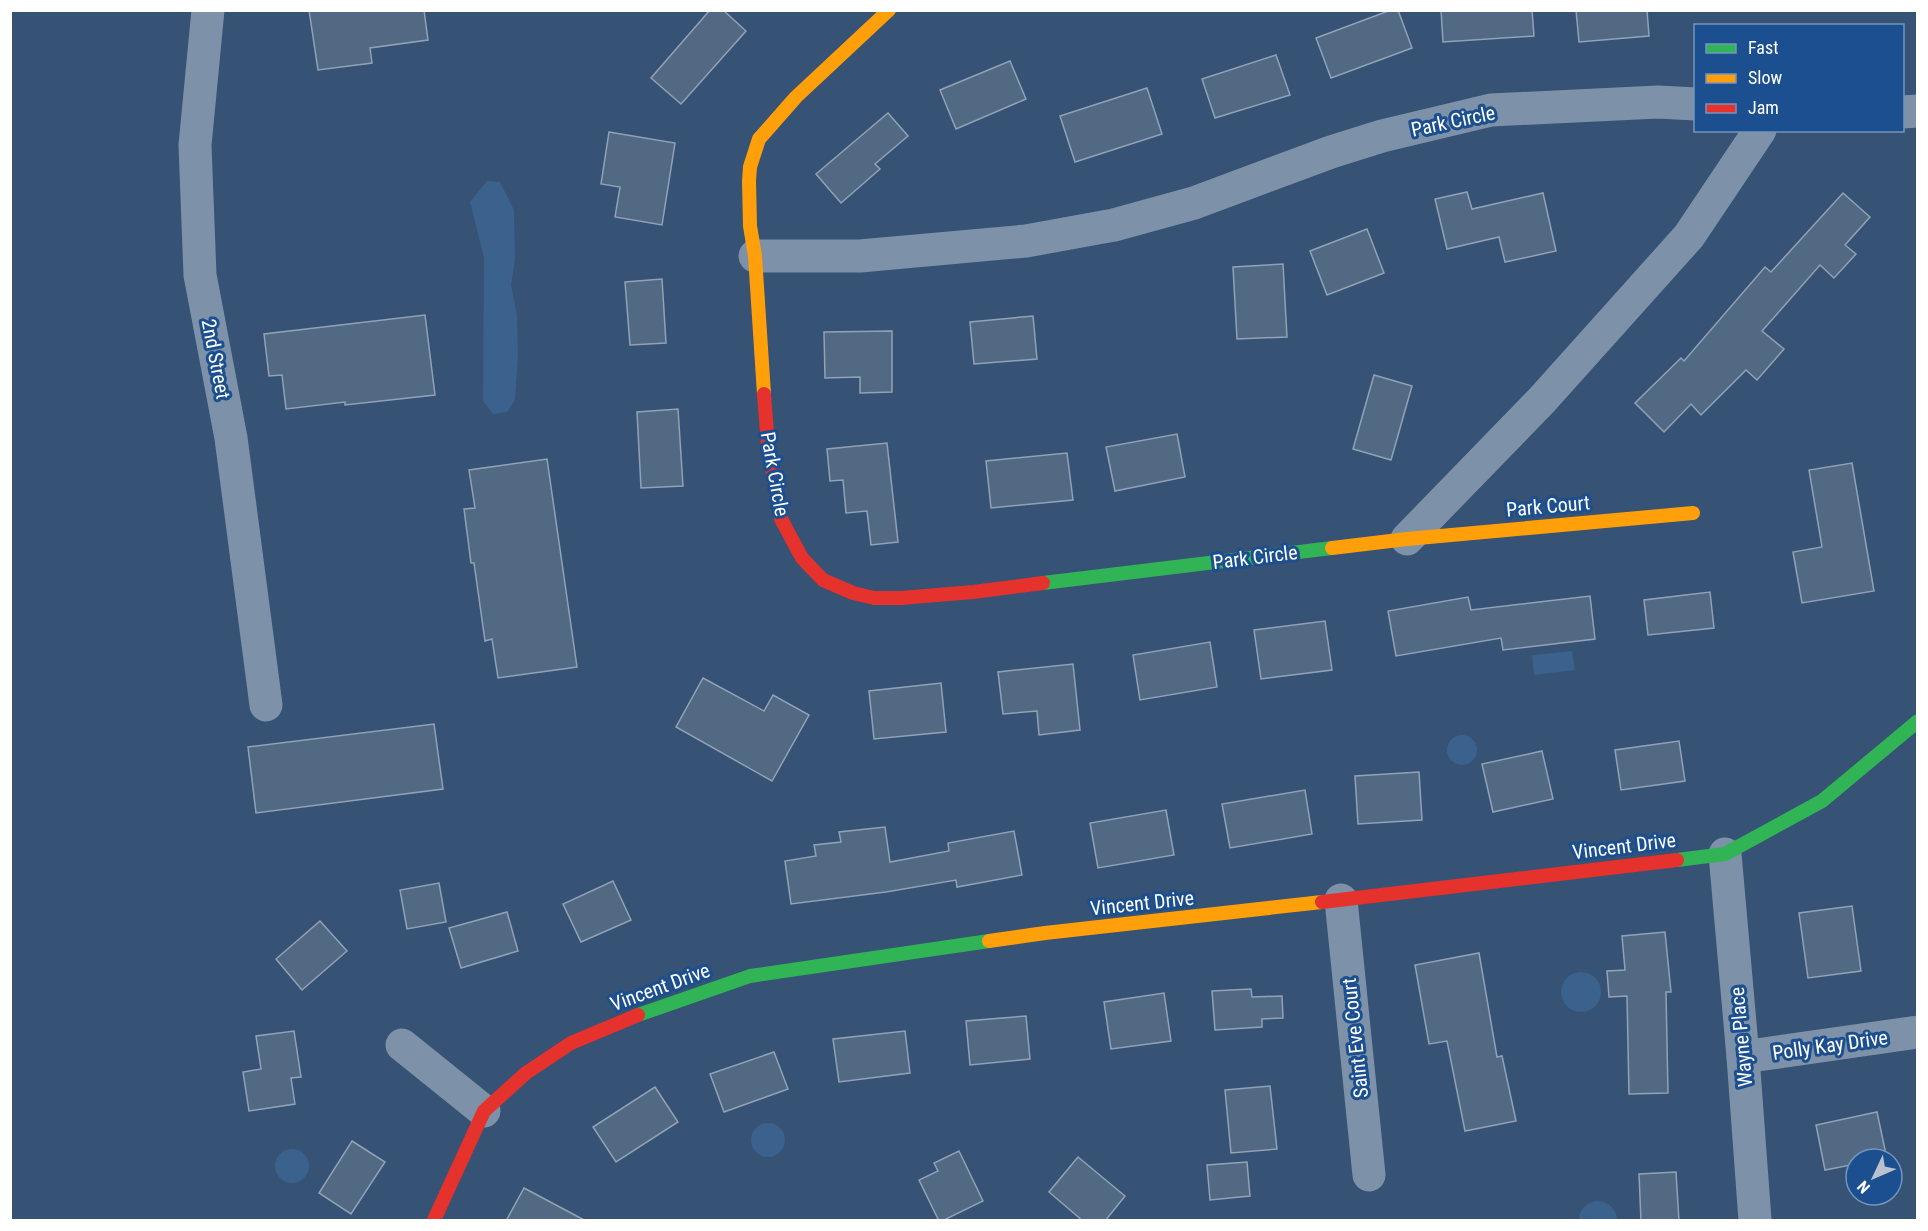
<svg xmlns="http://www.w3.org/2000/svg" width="1928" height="1231" font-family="'Roboto Condensed',sans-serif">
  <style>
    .water { fill: #3b618d }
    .building { fill: #526984; stroke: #92a2b6; stroke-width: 1.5 }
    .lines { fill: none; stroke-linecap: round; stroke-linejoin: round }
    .street { stroke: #7d92a8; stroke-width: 33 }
    .fast { stroke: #30b455; stroke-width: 14 }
    .slow { stroke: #ff9f0a; stroke-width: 14 }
    .jam { stroke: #e5322d; stroke-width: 14 }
    .labels { text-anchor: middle; stroke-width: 6; stroke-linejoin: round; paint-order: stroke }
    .street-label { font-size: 20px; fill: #fff; stroke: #1b4f8f }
  </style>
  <rect width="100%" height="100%" fill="#365274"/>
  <g class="water">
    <path d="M487 181 500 182 514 210 515 260 511 285 517 315 518 356 515 400 507 412 493 414 483 401 484 258 470 202Z"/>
    <path d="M1572 651 1575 670 1534 675 1532 655Z"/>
    <circle cx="1462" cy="750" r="15"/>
    <circle cx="1581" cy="992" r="20"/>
    <circle cx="768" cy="1140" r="17"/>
    <circle cx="292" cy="1166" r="17"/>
    <path d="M1595 1201C1608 1201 1616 1208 1617 1220H1579C1579 1210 1585 1204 1595 1201Z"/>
  </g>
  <g class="building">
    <path d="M309 10H424L428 40 370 48 372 63 318 70Z"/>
    <path d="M710 10H723L746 31 681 104 651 78Z"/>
    <path d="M1391 10H1398L1412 48 1331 78 1316 38Z"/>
    <path d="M1441 10H1532L1534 36 1443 42Z"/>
    <path d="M1576 10H1647L1649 36 1579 42Z"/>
    <path d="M1276 55 1290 95 1215 118 1202 79Z"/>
    <path d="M1010 61 1026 99 956 129 940 90Z"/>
    <path d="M1147 88 1162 134 1075 162 1060 116Z"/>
    <path d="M888 113 908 136 875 164 880 169 841 203 816 174Z"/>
    <path d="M609 132 675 143 662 225 615 217 620 187 601 184Z"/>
    <path d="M1467 192 1472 209 1543 193 1556 251 1505 262 1499 237 1447 249 1435 199Z"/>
    <path d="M1843 193 1870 217 1845 245 1856 254 1834 278 1820 265 1762 331 1784 349 1757 380 1746 370 1701 415 1691 404 1664 432 1635 403 1681 358 1684 361 1765 267 1771 272Z"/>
    <path d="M1367 229 1384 273 1327 295 1310 251Z"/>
    <path d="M1283 264 1287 337 1237 339 1233 267Z"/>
    <path d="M662 279 666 343 630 345 625 282Z"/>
    <path d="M425 315 435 395 345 405V402L286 409 282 375 269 376 264 334Z"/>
    <path d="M1033 316 1037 359 974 364 970 322Z"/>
    <path d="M892 331V392L860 393V377L825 378 824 332Z"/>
    <path d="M1374 375 1412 386 1391 460 1353 449Z"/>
    <path d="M678 409 683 486 641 488 637 412Z"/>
    <path d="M1177 434 1185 477 1115 491 1106 447Z"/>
    <path d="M887 443 898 542 871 545 867 511 846 513 843 480 830 481 827 449Z"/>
    <path d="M1067 453 1073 500 991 508 986 461Z"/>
    <path d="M547 459 577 667 498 678 492 639 485 641 474 563H471L464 509 475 508 469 470Z"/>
    <path d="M1852 463 1874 591 1802 603 1793 552 1822 547 1809 470Z"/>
    <path d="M1710 592 1714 628 1648 635 1644 600Z"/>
    <path d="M1590 596 1595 639 1503 650 1501 638 1396 656 1388 611 1468 597 1471 610Z"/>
    <path d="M1325 621 1332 670 1261 679 1254 630Z"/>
    <path d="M1210 642 1217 687 1140 700 1133 655Z"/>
    <path d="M1073 664 1080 730 1039 735 1037 711 1003 714 998 672Z"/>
    <path d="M703 678 764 711 773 695 809 715 772 781 676 727Z"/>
    <path d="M941 683 946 732 874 739 869 691Z"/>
    <path d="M434 724 443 789 256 813 248 747Z"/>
    <path d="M1679 741 1685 781 1621 790 1615 750Z"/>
    <path d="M1542 751 1553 799 1493 812 1482 764Z"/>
    <path d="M1419 772 1422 820 1358 824 1355 776Z"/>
    <path d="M1305 790 1312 834 1230 848 1222 804Z"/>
    <path d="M1166 810 1174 855 1098 868 1090 823Z"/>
    <path d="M885 827 890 862 949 851 948 843 1014 831 1022 875 957 887 956 880 886 892 791 904 785 861 816 856 814 845 841 842 839 832Z"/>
    <path d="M613 881 631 920 581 942 563 904Z"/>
    <path d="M439 883 446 922 407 929 400 890Z"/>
    <path d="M1852 906 1861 971 1808 978 1799 913Z"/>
    <path d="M507 912 518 951 461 968 449 928Z"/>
    <path d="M320 921 347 951 302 990 276 959Z"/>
    <path d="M1665 932 1671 992H1666L1668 1093 1629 1094 1627 996 1609 997 1607 971 1625 970 1622 936Z"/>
    <path d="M1479 953 1497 1057 1502 1056 1516 1121 1465 1131 1447 1041 1429 1044 1415 965Z"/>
    <path d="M1251 989 1252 997 1282 996 1283 1018 1262 1019V1027L1215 1030 1212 991Z"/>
    <path d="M1164 993 1171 1041 1111 1049 1104 1002Z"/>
    <path d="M1026 1016 1030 1059 970 1065 966 1021Z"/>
    <path d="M294 1031 301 1077 291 1078 295 1104 249 1111 243 1072 261 1069 256 1036Z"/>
    <path d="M905 1031 910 1073 839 1082 833 1039Z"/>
    <path d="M774 1052 788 1089 724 1112 710 1074Z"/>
    <path d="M1270 1086 1277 1149 1231 1153 1225 1090Z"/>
    <path d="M655 1087 678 1122 616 1162 593 1127Z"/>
    <path d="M1877 1112 1887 1159H1856V1164L1825 1170 1816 1125Z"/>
    <path d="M352 1141 385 1162 351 1214 319 1193Z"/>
    <path d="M959 1151 983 1201 942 1221H939L919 1180 938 1171 934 1163Z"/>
    <path d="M1078 1157 1125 1196 1105 1221H1083L1049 1192Z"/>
    <path d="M1247 1162 1250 1196 1210 1200 1207 1165Z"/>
    <path d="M1676 1172 1679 1221H1641L1639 1174Z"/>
    <path d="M524 1188 586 1221H506Z"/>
  </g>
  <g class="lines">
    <g class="street">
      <path d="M208 10 195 145 200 275 231 438 266 705"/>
      <path d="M1902 112 1918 111"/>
      <path d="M755 256H860L1026 241 1114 225 1194 203 1331 152 1382 136 1491 110 1658 102 1696 104"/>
      <path d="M1407 539 1542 400 1689 236 1760 130"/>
      <path d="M1725 854 1743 1057 1755 1220"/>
      <path d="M1341 900 1369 1175"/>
      <path d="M402 1045 484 1111"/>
      <path d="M1743 1057 1918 1032"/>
    </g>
    <g class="fast">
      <path d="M1043 583 1332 548"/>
      <path d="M1677 860 1725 854 1822 801 1918 721"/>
      <path d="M638 1015 750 976 989 941"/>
    </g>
    <g class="slow">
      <path d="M764 394 755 256 750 226 749 181 750 167 759 139 796 97 889 10"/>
      <path d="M1332 548 1407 539 1693 513"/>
      <path d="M989 941 1045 933 1322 902"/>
    </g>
    <g class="jam">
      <path d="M764 394 768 446 781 519 802 558 823 580 853 593 874 598H901L973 592 1043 583"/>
      <path d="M1322 902 1677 860"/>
      <path d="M434 1220 484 1111 526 1073 571 1043 638 1015"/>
    </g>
  </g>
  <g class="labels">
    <g class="street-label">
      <text transform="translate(1453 121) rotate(-12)" y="7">Park Circle</text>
      <text transform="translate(216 359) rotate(79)" y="7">2nd Street</text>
      <text transform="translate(775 474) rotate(80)" y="7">Park Circle</text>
      <text transform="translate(1548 506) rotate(-5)" y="7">Park Court</text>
      <text transform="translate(1255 557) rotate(-7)" y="7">Park Circle</text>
      <text transform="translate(1624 846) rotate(-7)" y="7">Vincent Drive</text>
      <text transform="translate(1142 903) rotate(-6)" y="7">Vincent Drive</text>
      <text transform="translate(660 987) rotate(-20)" y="7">Vincent Drive</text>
      <text transform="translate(1741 1037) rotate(-95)" y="7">Wayne Place</text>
      <text transform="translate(1355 1038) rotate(-96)" y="7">Saint Eve Court</text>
      <text transform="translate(1830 1045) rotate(-8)" y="7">Polly Kay Drive</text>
    </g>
  </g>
  <rect width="1928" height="1231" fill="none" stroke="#ffffff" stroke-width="24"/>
  <rect x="1694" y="24" width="210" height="108" fill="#1b4f8f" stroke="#7695bc" stroke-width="1.5"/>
  <rect x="1706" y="44" width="30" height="9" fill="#30b455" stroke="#7695bc" stroke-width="1.5"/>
  <text x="1748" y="54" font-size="18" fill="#ffffff">Fast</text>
  <rect x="1706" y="74" width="30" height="9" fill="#ff9f0a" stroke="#7695bc" stroke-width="1.5"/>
  <text x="1748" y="84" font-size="18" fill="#ffffff">Slow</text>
  <rect x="1706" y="104" width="30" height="9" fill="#e5322d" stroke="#7695bc" stroke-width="1.5"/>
  <text x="1748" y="114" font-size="18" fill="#ffffff">Jam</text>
  <g transform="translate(1874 1177) rotate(226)"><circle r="28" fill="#1b4f8f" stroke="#7695bc" stroke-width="1.5"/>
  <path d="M0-4.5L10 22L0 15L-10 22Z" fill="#b9c2ce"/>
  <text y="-9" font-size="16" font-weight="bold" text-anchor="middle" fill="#ffffff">N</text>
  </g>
</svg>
